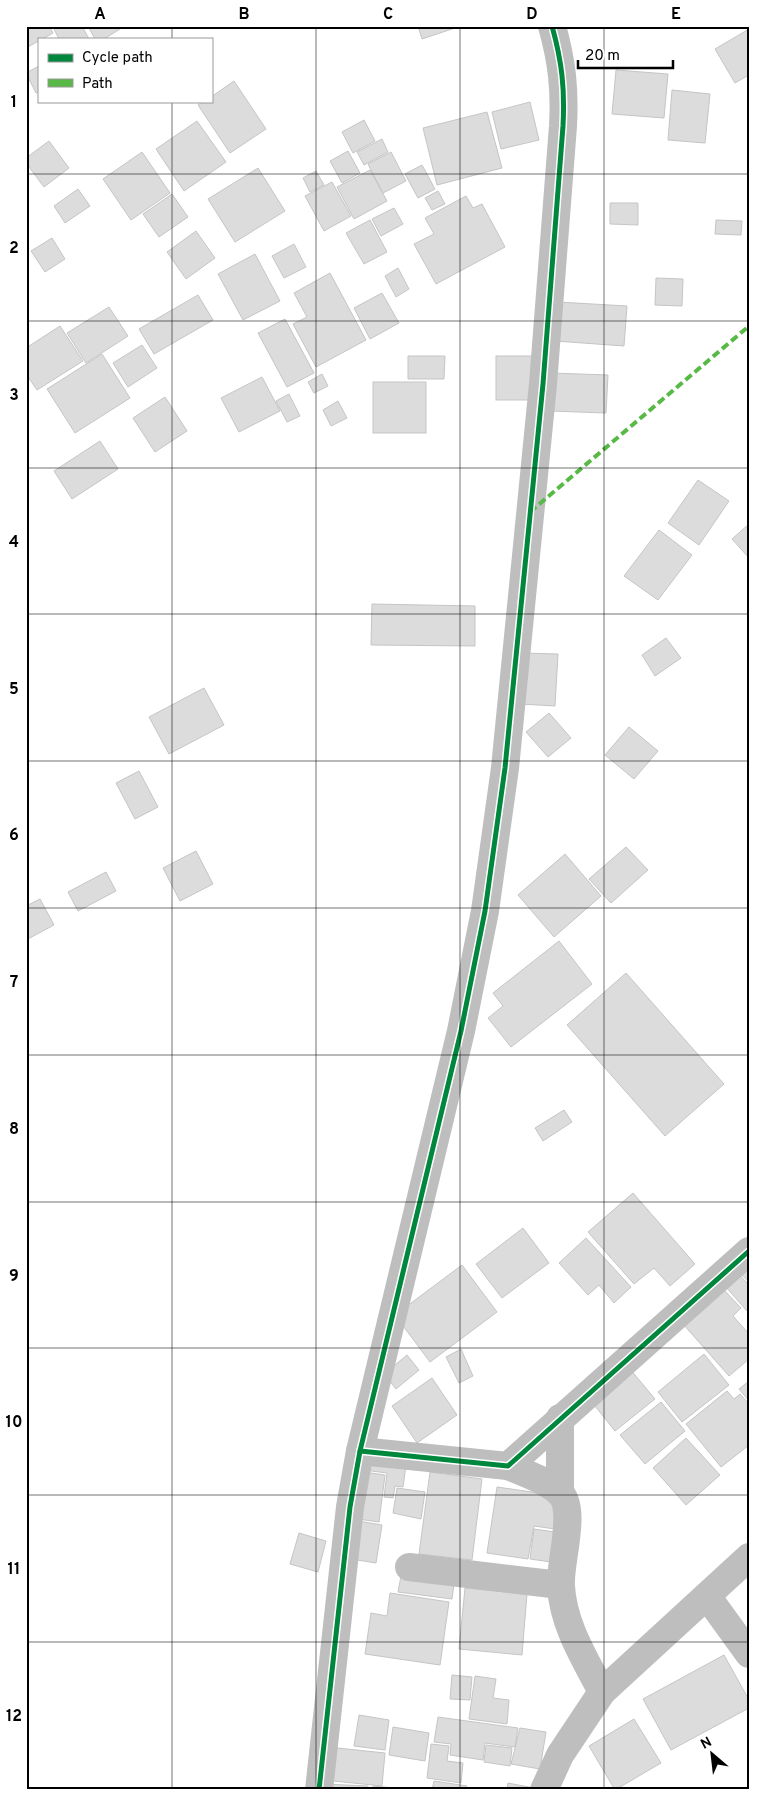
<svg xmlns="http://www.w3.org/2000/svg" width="775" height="1816" font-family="Overpass,sans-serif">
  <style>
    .building { fill: #dcdcdc; stroke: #c5c5c5 }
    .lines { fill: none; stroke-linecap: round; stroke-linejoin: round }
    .minor { stroke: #bebebe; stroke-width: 28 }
    .quiet { stroke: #58b947; stroke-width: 4; stroke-dasharray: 8 4; stroke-linecap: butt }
    .cycleway-casing { stroke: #fff; stroke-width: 8 }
    .cycleway { stroke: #00873e; stroke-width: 5 }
    .grid { fill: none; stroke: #000; stroke-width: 1; stroke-opacity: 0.55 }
    .neatline { fill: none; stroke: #000; stroke-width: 2 }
    .grid-label { font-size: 16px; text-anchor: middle; font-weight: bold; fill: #000 }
  </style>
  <rect width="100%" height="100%" fill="#fff"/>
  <g class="building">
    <path d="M26 26H49L53 33 26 48Z"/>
    <path d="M55 26H82L89 39H59L53 27Z"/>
    <path d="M88 26H119L120 29 104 39H95Z"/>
    <path d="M418 26H454L455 28 422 39Z"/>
    <path d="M749 29V75L735 83 715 49Z"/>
    <path d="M39 66V92L36 93 26 73Z"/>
    <path d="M616 70 668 74 664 118 612 114Z"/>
    <path d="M234 81 266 129 230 153 198 105 204 101H211V97Z"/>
    <path d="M672 90 710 94 705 143 668 140Z"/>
    <path d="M530 102 539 140 501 149 492 112Z"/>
    <path d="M487 112 502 168 437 185 423 128Z"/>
    <path d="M364 120 375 141 353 153 342 132Z"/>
    <path d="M197 121 226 162 184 191 156 149Z"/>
    <path d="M382 139 388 152 364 165 357 152Z"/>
    <path d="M49 141 69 168 44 187 26 163V158Z"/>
    <path d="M348 151 360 173 342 183 330 161Z"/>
    <path d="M142 152 170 193 131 220 103 179Z"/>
    <path d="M391 152 406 181 383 193 368 164Z"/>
    <path d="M422 165 435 189 418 198 405 174Z"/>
    <path d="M258 168 285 211 235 242 208 199Z"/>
    <path d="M370 170 387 201 354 219 337 187Z"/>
    <path d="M316 171 324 185 310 192 303 178Z"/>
    <path d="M332 182 351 216 324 231 305 196Z"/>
    <path d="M78 189 90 206 65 223 54 206Z"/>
    <path d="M438 191 445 204 432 210 425 198Z"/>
    <path d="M172 194 188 217 159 237 143 214Z"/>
    <path d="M466 196 473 208 482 204 505 247 436 284 414 244 434 234 425 218Z"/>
    <path d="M610 203H638V225L610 224Z"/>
    <path d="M394 208 403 224 381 236 372 219Z"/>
    <path d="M370 220 387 252 364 264 346 233Z"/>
    <path d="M716 220 742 221 741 235 715 234Z"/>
    <path d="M196 231 215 258 186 279 167 252Z"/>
    <path d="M52 238 65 259 45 272 31 251Z"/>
    <path d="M294 244 306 267 284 278 272 256Z"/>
    <path d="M255 254 280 301 243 320 218 274Z"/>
    <path d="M398 268 409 289 396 297 385 276Z"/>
    <path d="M330 273 366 340 316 367 293 324 307 317 294 293Z"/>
    <path d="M656 278 683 279 682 306 655 305Z"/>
    <path d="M382 293 399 323 370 339 354 308Z"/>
    <path d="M198 295 213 320 154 354 139 329Z"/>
    <path d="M558 302 627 306 624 346 555 341Z"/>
    <path d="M109 307 128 336 86 363 67 333Z"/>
    <path d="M285 319 314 373 287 387 258 333Z"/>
    <path d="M60 326 83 361 37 390 26 374V348Z"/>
    <path d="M142 345 157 368 128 387 113 363Z"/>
    <path d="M102 354 130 398 75 433 47 389Z"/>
    <path d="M408 356H445L444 379H408Z"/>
    <rect x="496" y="356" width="40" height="44"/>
    <path d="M551 373 608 375 606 413 550 411Z"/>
    <path d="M322 374 328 386 314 393 308 382Z"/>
    <path d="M262 377 280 411 239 432 221 398Z"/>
    <rect x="373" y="382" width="53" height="51"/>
    <path d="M289 394 300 416 287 422 276 401Z"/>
    <path d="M165 397 187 431 155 452 133 418Z"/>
    <path d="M338 401 347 418 331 426 323 410Z"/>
    <path d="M100 441 118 469 72 499 54 471Z"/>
    <path d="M698 480 729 501 699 545 668 523Z"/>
    <path d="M749 524V558L732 539Z"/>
    <path d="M659 530 692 555 658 600 624 576Z"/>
    <path d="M372 604 475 606V646L371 645Z"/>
    <path d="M666 638 681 658 655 676 642 655Z"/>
    <path d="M523 653 558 654 555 706 520 704Z"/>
    <path d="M204 688 224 725 169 754 149 717Z"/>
    <path d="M549 713 571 738 548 757 526 732Z"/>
    <path d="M629 727 658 751 634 779 605 755Z"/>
    <path d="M139 771 158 807 135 819 116 783Z"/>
    <path d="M626 847 648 870 611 903 589 879Z"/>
    <path d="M196 851 213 884 180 901 163 868Z"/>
    <path d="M565 854 601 896 554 937 518 895Z"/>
    <path d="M106 872 116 891 78 911 68 892Z"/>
    <path d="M40 899 54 925 26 940V906Z"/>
    <path d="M559 941 592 984 511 1047 488 1018 503 1006 493 993Z"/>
    <path d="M626 973 724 1084 665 1136 567 1025Z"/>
    <path d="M564 1110 572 1122 543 1141 535 1128Z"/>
    <path d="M633 1193 695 1264 670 1286 654 1268 634 1284 588 1232Z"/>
    <path d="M523 1228 549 1263 502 1298 476 1264Z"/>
    <path d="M586 1238 631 1287 614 1303 599 1285 588 1295 559 1263Z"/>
    <path d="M749 1264V1282L740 1273Z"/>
    <path d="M462 1265 497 1312 430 1362 395 1315Z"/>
    <path d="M739 1274 749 1285V1308L747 1311 725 1286Z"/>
    <path d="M723 1289 741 1308 733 1316 749 1334V1359L729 1376 683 1324Z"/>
    <path d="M461 1349 473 1376 459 1383 446 1357Z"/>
    <path d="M704 1354 729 1385 682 1422 658 1392Z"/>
    <path d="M407 1355 419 1370 396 1389 384 1374Z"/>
    <path d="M630 1369 655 1399 615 1431 591 1401Z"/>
    <path d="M432 1378 457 1415 417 1443 392 1406Z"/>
    <path d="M749 1381V1401L739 1389Z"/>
    <path d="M727 1391 734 1399 740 1394 749 1404V1445L721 1467 686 1424Z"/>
    <path d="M661 1402 685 1431 645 1464 620 1435Z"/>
    <path d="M686 1438 720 1475 686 1505 653 1468Z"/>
    <path d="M366 1453 407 1458 403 1487 395 1486 393 1498 384 1497 387 1473 364 1470Z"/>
    <path d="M357 1471 385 1475 379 1522 351 1518Z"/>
    <path d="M430 1472 482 1479 472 1560 419 1554Z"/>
    <path d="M497 1487 560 1496 555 1529 534 1526 528 1559 487 1553Z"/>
    <path d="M397 1488 425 1492 421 1519 393 1513Z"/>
    <path d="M358 1521 382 1525 376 1563 351 1559Z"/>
    <path d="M534 1529 555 1532 551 1562 530 1559Z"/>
    <path d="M299 1533 326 1541 318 1572 290 1564Z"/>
    <path d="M401 1576 454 1584 452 1599 398 1592Z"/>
    <path d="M465 1588 527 1594 522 1655 459 1649Z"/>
    <path d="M390 1593 449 1602 440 1665 365 1654 371 1613 387 1616Z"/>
    <path d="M724 1655 749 1700V1708L671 1750 643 1699Z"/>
    <path d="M452 1675 472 1677 470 1700 450 1699Z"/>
    <path d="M475 1676 496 1679 493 1698 509 1700 507 1724 469 1719Z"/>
    <path d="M359 1715 389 1720 385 1750 354 1746Z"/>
    <path d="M438 1717 518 1728 515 1747 485 1743 483 1760 450 1755 451 1744 434 1742Z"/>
    <path d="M634 1719 661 1763 615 1790 589 1746Z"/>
    <path d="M393 1727 429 1733 425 1761 389 1755Z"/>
    <path d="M520 1728 546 1732 540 1769 511 1764Z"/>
    <path d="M431 1744 449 1746 447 1761 463 1763 461 1783 427 1778Z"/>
    <path d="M486 1745 512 1748 510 1766 484 1762Z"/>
    <path d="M328 1747 385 1753 382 1786 324 1780Z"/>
    <path d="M434 1781 467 1786 466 1790H432Z"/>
    <path d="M508 1783 534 1788V1790H507Z"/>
    <path d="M324 1784 368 1786V1790H323Z"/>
    <path d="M373 1786 417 1790H373Z"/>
  </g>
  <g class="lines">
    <g class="minor">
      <path d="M560 1418V1493"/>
      <path d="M360 1451 508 1466 749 1251"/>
      <path d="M508 1466C525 1473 545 1480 559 1492 578 1508 559 1563 561 1586 563 1625 585 1659 602 1692"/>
      <path d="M409 1567 560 1585"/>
      <path d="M707 1596 749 1654"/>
      <path d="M319 1790 350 1507 360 1451 461 1031 485 911 505 768 543 384 563 126C565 89 562 62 552 26"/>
      <path d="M544 1790 560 1755 602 1692 749 1557"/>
    </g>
    <path class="quiet" d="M530 512 749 326"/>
    <g class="cycleway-casing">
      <g id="cycleway">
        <path d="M360 1451 508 1466 749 1251"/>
        <path d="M319 1790 350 1507 360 1451 461 1031 485 911 505 768 543 384 563 126C565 89 562 62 552 26"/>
      </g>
    </g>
    <use href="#cycleway" class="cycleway"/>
  </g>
  <path class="grid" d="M172 26V39M316 26V1790M460 26V1790M604 26V1790M172 101V1790M26 174H749M26 321H749M26 468H749M26 614H749M26 761H749M26 908H749M26 1055H749M26 1202H749M26 1348H749M26 1495H749M26 1642H749"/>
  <rect width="775" height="1816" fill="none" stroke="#ffffff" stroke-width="55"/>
  <rect x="38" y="38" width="175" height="65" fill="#ffffff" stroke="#999999"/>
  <rect x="48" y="54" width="25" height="8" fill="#00873e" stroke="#999999"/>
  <text x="82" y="62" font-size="15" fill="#000000">Cycle path</text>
  <rect x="48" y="79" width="25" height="8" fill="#58b947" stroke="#999999"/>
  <text x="82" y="88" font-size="15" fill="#000000">Path</text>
  <g transform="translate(712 1754) rotate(332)" stroke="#ffffff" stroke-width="4" paint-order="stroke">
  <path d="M0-4L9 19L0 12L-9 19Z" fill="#000000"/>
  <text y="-8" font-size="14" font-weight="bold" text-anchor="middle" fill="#000000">N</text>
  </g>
  <path d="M578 60v8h95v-8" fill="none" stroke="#000000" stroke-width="2.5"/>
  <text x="585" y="60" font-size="15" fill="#000000" stroke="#ffffff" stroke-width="4" paint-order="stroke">20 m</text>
  <rect x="28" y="28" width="720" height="1760" class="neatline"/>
  <g class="grid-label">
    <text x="100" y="19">A</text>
    <text x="244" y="19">B</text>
    <text x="388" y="19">C</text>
    <text x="532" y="19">D</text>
    <text x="676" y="19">E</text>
    <text x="14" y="107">1</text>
    <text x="14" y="253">2</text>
    <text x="14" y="400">3</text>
    <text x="14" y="547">4</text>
    <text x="14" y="694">5</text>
    <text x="14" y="840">6</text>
    <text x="14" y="987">7</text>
    <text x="14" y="1134">8</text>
    <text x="14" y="1281">9</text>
    <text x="14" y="1427">10</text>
    <text x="14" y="1574">11</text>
    <text x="14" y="1721">12</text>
  </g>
</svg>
